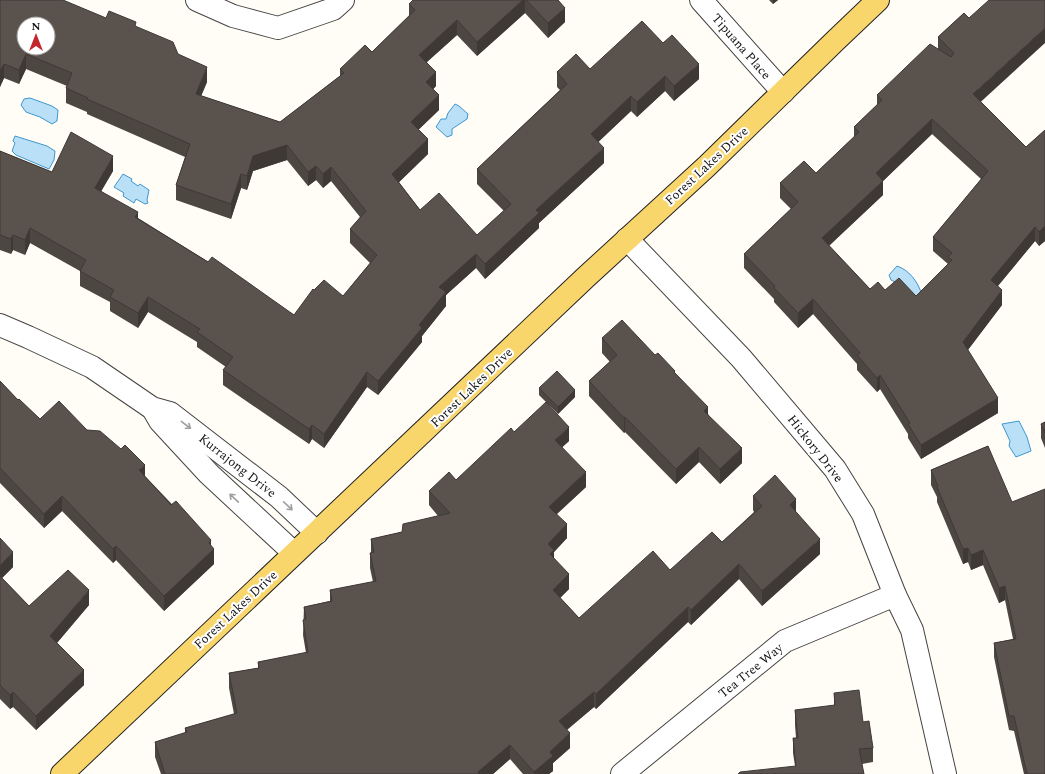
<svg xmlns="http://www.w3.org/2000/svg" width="1045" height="774" font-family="Spectral,serif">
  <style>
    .water { fill: #b9e0f7; stroke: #3f96cf }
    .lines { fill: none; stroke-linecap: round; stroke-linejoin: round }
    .minor-casing { stroke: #444; stroke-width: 24 }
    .major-casing { stroke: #222; stroke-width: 24 }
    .minor { stroke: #fff; stroke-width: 22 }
    .major { stroke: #f9d66b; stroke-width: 22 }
    .wall { fill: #4d4742; fill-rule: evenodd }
    .shaded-wall { fill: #3f3936 }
    .building { fill: #5a524d; stroke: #3f3936; fill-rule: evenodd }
    .oneway { stroke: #a0a0a0 }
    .labels { text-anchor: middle; stroke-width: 4; stroke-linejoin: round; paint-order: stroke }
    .street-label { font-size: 13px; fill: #111; stroke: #fff }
  </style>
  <rect width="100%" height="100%" fill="#fffdf5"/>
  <g class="water">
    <path d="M30 98 52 106 58 110 57 121 52 124 40 117 26 112 21 105 24 99Z"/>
    <path d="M455 104 459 106 468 114 467 119 452 129V135L447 137 436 127 441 119H446L448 113Z"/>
    <path d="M15 136 47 146 55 151 54 160 49 169 16 155 12 151 15 143 13 141Z"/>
    <path d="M123 174 132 179 131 181 138 186 140 184 149 190 147 200 148 203 145 204 136 199 134 203 123 196 124 193 114 187Z"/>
    <path d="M897 266C909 270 917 281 921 292L918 300 901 285 891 280 889 275Z"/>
    <path d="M1019 421 1027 437 1031 451 1016 457 1009 446 1010 441 1002 424Z"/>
  </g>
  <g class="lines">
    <g class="minor-casing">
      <g id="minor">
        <path d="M197 0 233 16 278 28 333 9 343 0"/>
        <path d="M701 0 783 92"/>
        <path d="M627 239 741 358 835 469 863 514 895 595 912 630 945 774"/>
        <path d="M0 325 28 337 92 367 152 408 170 413 279 497 317 533"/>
        <path d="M153 409 160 421 209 474 294 553"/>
        <path d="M622 774 785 641 895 595"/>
      </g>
    </g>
    <g class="major-casing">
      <path id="major" d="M62 774 586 277 707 166 835 41 878 0"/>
    </g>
    <use href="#minor" class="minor"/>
    <use href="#major" class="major"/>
  </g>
  <g class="wall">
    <path d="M0 0 106 18 136 27 178 54 207 82 201 96 280 122 340 76V69L372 52 409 16V4L413 0H558L565 22 548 38 525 13 477 56 457 35 427 62 436 86 433 89 439 110 418 130 428 154 399 182 420 210 477 235 504 211 477 184V169L560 90 557 87V72L590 69 663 43 699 79 674 101 665 91 637 117 631 111 598 142 604 163 539 223V228L485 279 476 268 446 295V306L422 336V342L378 395 367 387 324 448 312 439 309 444 223 385V370L226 367 197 347V342L148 312 138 328 110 311V302L80 286V271L30 243 25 255 13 250 11 254 0 250V151L52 172 113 171 101 191 138 218 294 315 314 290 343 296 370 263 350 243V229L360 217 331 181 323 188 316 180 308 186 287 160 253 171 247 190 241 188 231 219 176 200V185L185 157 87 114V112L66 103V88L67 86 26 69 19 84 4 78 0 87Z"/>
    <path d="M769 0H778L773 4Z"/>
    <path d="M964 13 981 102 1026 147 1045 130V241L1039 246 1035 241 998 286 1002 305 968 350 998 413 921 459 908 438V434L880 389 877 392 857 370V364L813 314 798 328 774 302V299L744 268V254L791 209 780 198V183L816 173 854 137V127L877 105V95L938 49V37ZM932 134 981 179 933 237V251L948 264 916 296 885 290 870 289 829 246 883 195V181Z"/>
    <path d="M602 338 655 355 675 373 708 414 742 463 720 484 699 462 676 484 625 432 624 433 589 396V381L610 362 602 353Z"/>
    <path d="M0 381 18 400 40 419 87 430 145 476 211 545 214 564 164 611 116 560 113 563 62 511 44 528 0 483Z"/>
    <path d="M539 388 575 397 558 414 539 395Z"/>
    <path d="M1045 422V448L1041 438V424Z"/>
    <path d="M514 432 569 441 562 447 586 487 557 514 567 538 554 552V558L569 589 560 598 579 618 722 542 754 512 753 510V496L796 512 820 554 762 606 739 579 691 625 688 622 596 709 594 707 567 730 570 748 553 763V771L549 774H523L510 759 493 774H161L155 757V742L185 733V728L234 714 229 688V673L258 668V662L306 653 303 635 304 607 330 601V590L373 582 370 568V553H371V539L402 532 438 516 429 505V491L456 480Z"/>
    <path d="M988 446 1045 774H1024L1014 731 1009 730 994 657V643L1013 639 1005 600 999 603 983 565 971 570 968 562 963 564 937 502V497L931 485V470Z"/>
    <path d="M0 538 13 567 2 578 29 606 89 605 57 643 84 685 36 730 13 707 10 709 0 699Z"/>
    <path d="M834 693 873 748V762L862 764 795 766 793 753V738H796L795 725V710L834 706Z"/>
  </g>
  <g class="shaded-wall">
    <path d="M523 0H525V13L477 56V42Z"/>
    <path d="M773 0H778L773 4Z"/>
    <path d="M565 8V22L548 38V23Z"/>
    <path d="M457 20V35L419 69V55Z"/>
    <path d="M1045 28V43L973 109V94Z"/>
    <path d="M26 54V69L19 84V70Z"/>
    <path d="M4 64V78L0 87V72Z"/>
    <path d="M699 64V79L674 101V86Z"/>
    <path d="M207 67V82L196 108V94Z"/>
    <path d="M436 72V86L426 97V82Z"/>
    <path d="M665 76V91L637 117V102Z"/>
    <path d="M439 95V110L411 137V122Z"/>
    <path d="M631 96V111L591 149V134Z"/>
    <path d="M932 119V134L883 181V195L822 252V238L876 173Z"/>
    <path d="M428 139V154L392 189V174Z"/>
    <path d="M287 145V160L253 171 247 190V176L253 156Z"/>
    <path d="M604 148V163L539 223V228L485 279V264L536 210Z"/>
    <path d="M113 156V171L95 202V188Z"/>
    <path d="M316 166V180L308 186V172Z"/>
    <path d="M331 167V181L323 188V174Z"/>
    <path d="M241 174V188L231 219V204Z"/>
    <path d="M138 212V226L135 217Z"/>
    <path d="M1045 226V241L1039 246V232Z"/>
    <path d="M1035 227V241L991 294V280Z"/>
    <path d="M30 228V243L25 255V240Z"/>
    <path d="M13 235V250L11 254V239Z"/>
    <path d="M476 254V268L446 295V306L422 336V342L378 395V381L419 325 439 287Z"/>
    <path d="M1002 290V305L963 356V342Z"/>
    <path d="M148 297V312L138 328V313Z"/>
    <path d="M813 299V314L798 328V313Z"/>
    <path d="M367 372V387L324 448V434Z"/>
    <path d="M880 375V389L877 392V378Z"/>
    <path d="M575 390V397L558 414V407Z"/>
    <path d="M998 398V413L921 459V445Z"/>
    <path d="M708 407V421L704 411Z"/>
    <path d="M625 417V432L624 433V418Z"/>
    <path d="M312 425V439L309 444V429Z"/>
    <path d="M569 427V441L555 454V440Z"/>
    <path d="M699 447V462L676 484V469Z"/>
    <path d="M742 448V463L720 484V469Z"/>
    <path d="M145 465V480L139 470Z"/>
    <path d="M586 472V487L549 521V507Z"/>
    <path d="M62 496V511L44 528V514Z"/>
    <path d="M796 499V514L790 505Z"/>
    <path d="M567 524V538L554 552V565L550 557 548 544Z"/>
    <path d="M820 539V554L762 606V591Z"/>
    <path d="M211 540V552L214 549V564L164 611V596Z"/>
    <path d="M116 546V560L113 563V549Z"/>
    <path d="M968 548V562L963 564V549Z"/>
    <path d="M983 550V565L971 570V555Z"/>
    <path d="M13 552V567L0 580V566Z"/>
    <path d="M739 564V579L691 625V610Z"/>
    <path d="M569 574V589L553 605V590Z"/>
    <path d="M1005 586V600L999 603V588Z"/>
    <path d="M89 590V605L50 651V636Z"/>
    <path d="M688 607V622L596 709V694Z"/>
    <path d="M84 670V685L36 730V716Z"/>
    <path d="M13 692V707L10 709V695Z"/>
    <path d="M594 692V707L559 736V721Z"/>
    <path d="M570 733V748L553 763V771L549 774H534V772L550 752Z"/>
    <path d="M510 745V759L493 774H478V772Z"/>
  </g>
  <g class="building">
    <path d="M0 0H63L106 18 109 11 136 22 135 26 173 42 178 54 207 67 196 94 280 122 344 73 340 69 365 45 372 52 415 10 409 4 413 0H523L477 42 457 20 419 55 436 72 426 82 439 95 411 122 428 139 392 174 420 210 439 193 477 235 511 204 477 169 567 84 557 72 576 54 590 69 642 21 663 43 672 35 699 64 674 86 665 76 637 102 631 96 591 134 604 148 536 210 539 213 485 264 476 254 439 287 446 292 419 325 422 328 378 381 367 372 324 434 312 425 309 429 223 370 233 357 197 332 200 329 148 297 138 313 110 297 114 290 80 271 86 260 30 228 25 240 13 235 11 239 0 235V151L52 172 71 132 113 156 95 188 138 212 135 217 208 262 212 257 294 315 313 289 314 290 324 280 343 296 377 255 350 229 366 211 331 167 323 174 316 166 308 172 287 145 253 156 247 176 241 174 231 204 176 185 190 144 87 99 88 98 66 88 72 73 26 54 19 70 4 64 0 72ZM24 24H48V48H24Z"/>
    <path d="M526 0H558L565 8 548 23Z"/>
    <path d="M989 0H1045V28L973 94 1026 147 1045 130V226L1039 232 1035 227 991 280 1002 290 963 342 998 398 921 445 908 424 910 423 880 375 877 378 857 355 860 353 813 299 798 313 774 288 775 286 744 254 798 202 780 183 804 161 816 173 859 132 854 127 882 100 877 95 930 44 951 57 954 53 938 37 964 13 969 18ZM932 119 988 171 933 237 952 253 948 257 952 260 916 296 899 278 885 290 878 282 870 289 822 238 883 181 876 173Z"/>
    <path d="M622 320 655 355 658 353 675 371 674 372 708 407 704 411 742 448 720 469 699 447 676 469 625 417 624 418 589 381 617 355 602 338Z"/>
    <path d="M557 371 575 390 558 407 539 388Z"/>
    <path d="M0 381 18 400 19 399 40 419 59 401 87 430 100 431 121 449 125 445 145 465 139 470 171 505 176 501 211 540 209 543 214 549 164 596 116 546 113 549 62 496 44 514 0 468Z"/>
    <path d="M546 402 569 427 555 440 586 472 549 507 567 524 548 544 554 550 550 554 569 574 553 590 579 618 653 551 670 570 712 532 722 542 762 506 753 496 775 475 796 499 790 505 820 539 762 591 739 564 691 610 688 607 596 694 594 692 559 721 570 733 550 752 553 756 534 772 510 745 478 772 479 774H165L155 742 187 732 185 728 237 713 229 673 259 668 258 662 308 652 303 620 306 619 304 607 332 601 330 590 376 581 370 553 374 552 371 539 402 532 403 524 450 513 429 491 449 472 456 480 511 428 514 432Z"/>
    <path d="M1045 422V433L1041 424Z"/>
    <path d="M988 446 1012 502 1045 489V774H1027L1014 716H1009L994 643 1016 639 1005 586 999 588 983 550 971 555 968 548 963 549 937 487 938 486 931 470Z"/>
    <path d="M0 538 13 552 0 566Z"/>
    <path d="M68 570 89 590 50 636 84 670 36 716 13 692 10 695 0 685V576L29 606Z"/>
    <path d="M859 690 863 722 869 721 873 748 859 749 864 774H738L740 772 796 766 793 738H798L795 710 835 705 834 693Z"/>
  </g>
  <defs><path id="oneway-shaft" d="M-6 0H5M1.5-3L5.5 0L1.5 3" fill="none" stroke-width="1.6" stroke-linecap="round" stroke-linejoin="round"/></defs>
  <g class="oneway">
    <use href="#oneway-shaft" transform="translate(186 425) rotate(37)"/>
    <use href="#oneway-shaft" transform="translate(234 498) rotate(-137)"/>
    <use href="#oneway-shaft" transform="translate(288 506) rotate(43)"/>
  </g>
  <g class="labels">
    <g class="street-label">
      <text transform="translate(742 46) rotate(49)" y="5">Tipuana Place</text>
      <text transform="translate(706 165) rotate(-43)" y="5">Forest Lakes Drive</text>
      <text transform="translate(471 387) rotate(-44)" y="5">Forest Lakes Drive</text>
      <text transform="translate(816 448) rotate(52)" y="5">Hickory Drive</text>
      <text transform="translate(238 465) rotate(38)" y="5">Kurrajong Drive</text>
      <text transform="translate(235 609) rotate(-43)" y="5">Forest Lakes Drive</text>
      <text transform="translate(750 670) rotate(-39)" y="5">Tea Tree Way</text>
    </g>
  </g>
  <g transform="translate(36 36)"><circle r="19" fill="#ffffff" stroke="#a0a0a0"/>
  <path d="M0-3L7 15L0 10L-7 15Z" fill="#c4262e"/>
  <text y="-6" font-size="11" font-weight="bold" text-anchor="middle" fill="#111111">N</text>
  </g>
</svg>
